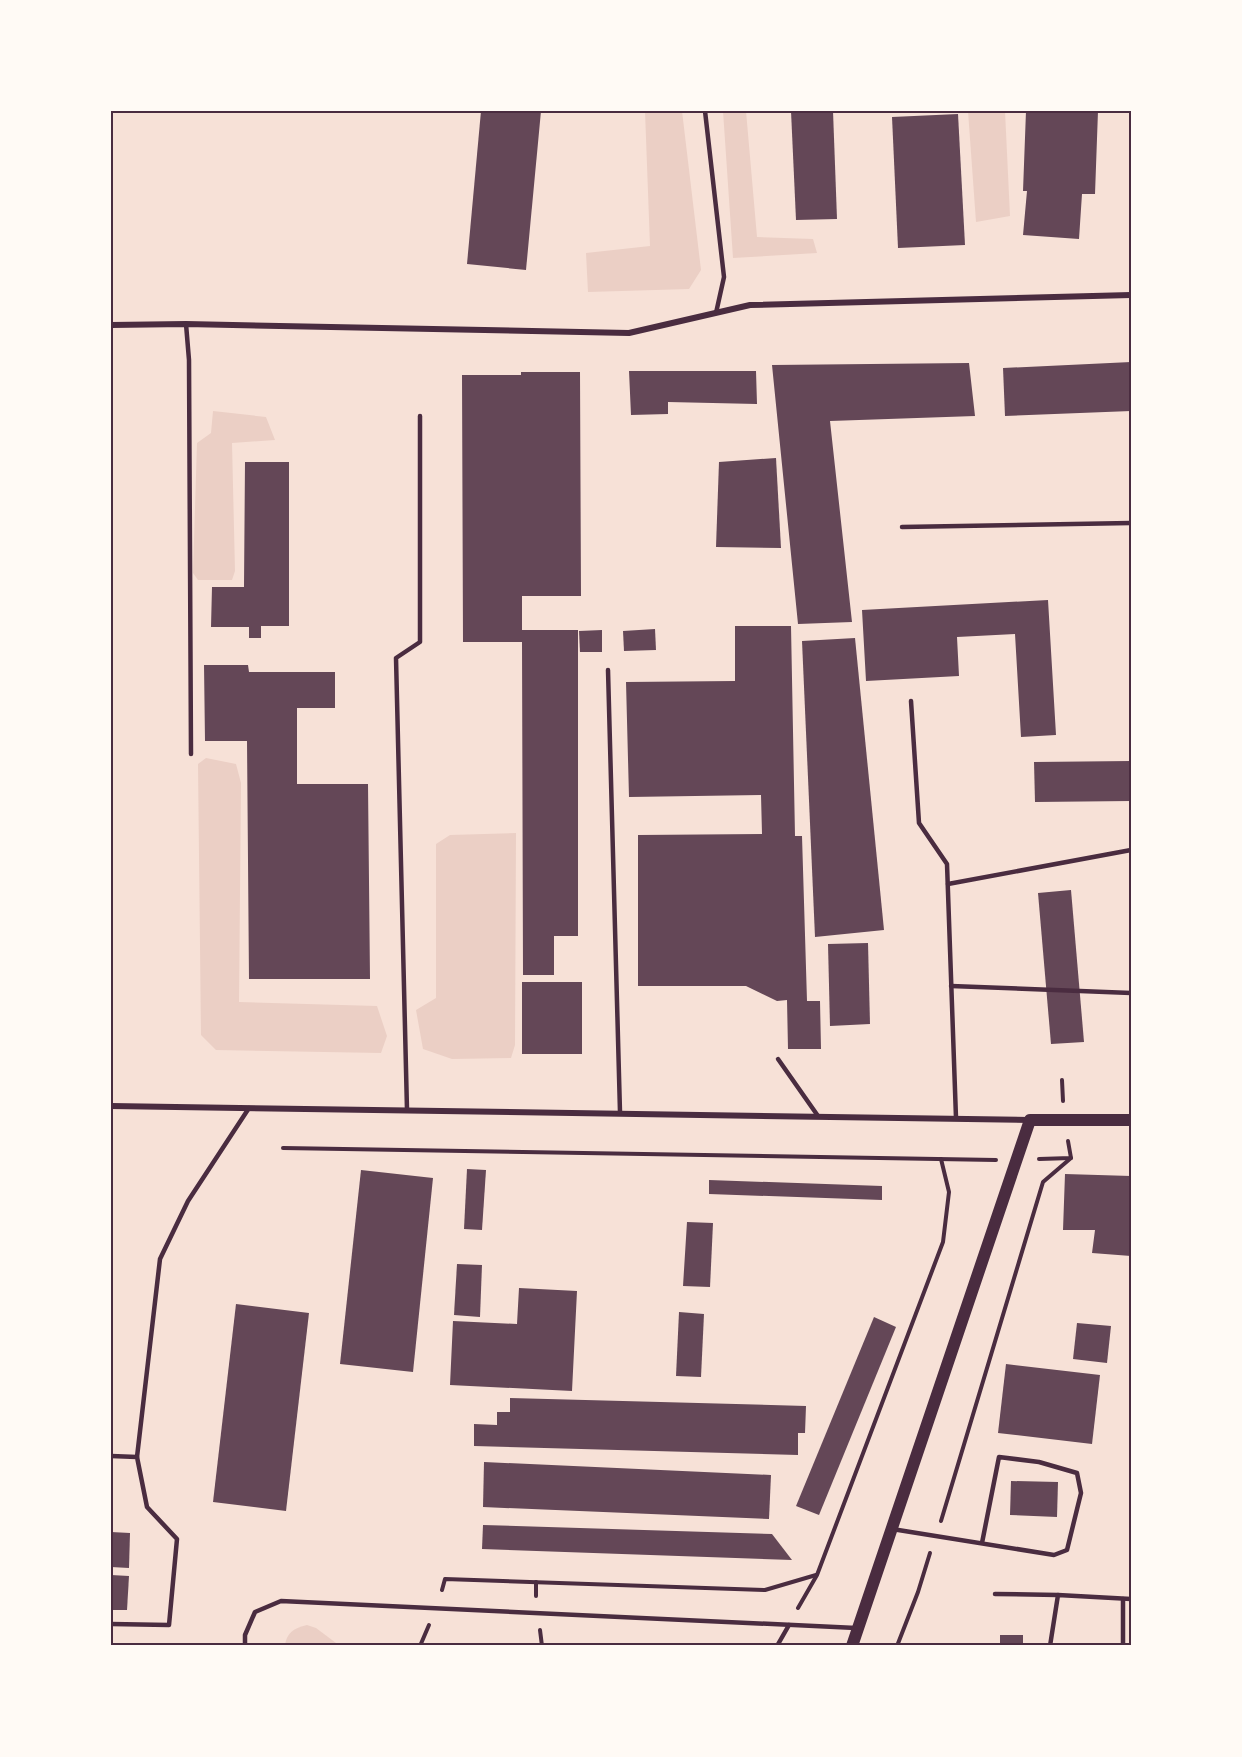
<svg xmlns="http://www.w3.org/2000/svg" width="1242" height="1757" font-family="Inter,sans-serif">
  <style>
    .green { fill: #ebcfc5 }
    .building { fill: #644757 }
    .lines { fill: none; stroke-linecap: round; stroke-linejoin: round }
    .path { stroke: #4a2c40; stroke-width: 4 }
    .service { stroke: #4a2c40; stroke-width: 4.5 }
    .minor { stroke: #4a2c40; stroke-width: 6 }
    .secondary { stroke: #4a2c40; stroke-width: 12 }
    .neatline { fill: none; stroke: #4a2c40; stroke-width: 2 }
  </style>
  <rect width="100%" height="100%" fill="#f7e1d7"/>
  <g class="green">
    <path d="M645 111H682L701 270 689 289 588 292 586 253 650 246Z"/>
    <path d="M723 111H746L757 237 813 239 817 253 733 258Z"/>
    <path d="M968 111H1005L1010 216 976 222Z"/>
    <path d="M213 411 266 417 275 440 232 443 235 571 232 580H198L193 573 197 443 211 433Z"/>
    <path d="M206 758 236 764 241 783 239 1002 377 1006 387 1036 381 1053 216 1050 201 1035 198 764Z"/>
    <path d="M516 833 515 1045 511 1058 452 1059 423 1049 416 1010 436 998V844L450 835Z"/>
    <path d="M307 1625 316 1628 340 1646H285C286 1633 294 1628 307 1625Z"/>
  </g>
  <g class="building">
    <path d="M481 111H541L526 270 467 264Z"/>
    <path d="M791 111H833L837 219 796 220Z"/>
    <path d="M1026 111H1098L1095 194H1082L1079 239 1023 235 1027 191H1023Z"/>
    <path d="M958 114 965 245 898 248 892 117Z"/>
    <path d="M1131 362V411L1005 416 1003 368Z"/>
    <path d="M969 363 975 416 830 421 852 622 798 624 772 365Z"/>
    <path d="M629 371H756L757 404 668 402V414L631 415Z"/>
    <path d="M521 372H580L581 596H522V630H578V936H554V975H523L522 642H463L462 375H521Z"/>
    <path d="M776 458 781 548 716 547 719 462Z"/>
    <path d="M245 462H289V626H261V638H249V627H211L212 587H244Z"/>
    <path d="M1048 600 1056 735 1021 737 1015 634 957 637 959 676 866 681 862 610Z"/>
    <path d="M735 626H791L795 836H802L807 1001H820L821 1049H788L787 1000 777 1001 746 986H638V835L762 834 761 795 629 797 626 682 735 681Z"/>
    <path d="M655 629 656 650 624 651 623 631Z"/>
    <path d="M602 630V652H580L579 631Z"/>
    <path d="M855 638 884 930 815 937 802 641Z"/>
    <path d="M204 665H248L249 672H335V708H297V784H368L370 979H249L247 741H205Z"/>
    <path d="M1131 761V801L1035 802 1034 762Z"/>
    <path d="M1071 890 1084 1042 1051 1044 1038 893Z"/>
    <path d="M868 943 870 1024 830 1026 828 944Z"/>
    <rect x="522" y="982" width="60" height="72"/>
    <path d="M467 1169 486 1170 482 1230 464 1229Z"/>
    <path d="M361 1170 433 1178 413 1372 340 1364Z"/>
    <path d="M1065 1174 1131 1176V1256L1092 1253 1095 1230H1063Z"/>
    <path d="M709 1180 882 1186V1200L709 1194Z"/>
    <path d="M687 1222 713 1223 710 1287 683 1286Z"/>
    <path d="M457 1264 482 1265 480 1317 454 1315Z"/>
    <path d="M519 1288 577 1291 572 1391 450 1385 453 1321 517 1324Z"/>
    <path d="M236 1304 309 1313 286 1511 213 1502Z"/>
    <path d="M679 1312 704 1314 701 1377 676 1376Z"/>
    <path d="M874 1317 896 1327 819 1515 796 1506Z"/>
    <path d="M1077 1323 1111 1326 1107 1363 1073 1359Z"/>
    <path d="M1006 1364 1100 1375 1092 1444 998 1433Z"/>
    <path d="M510 1398 806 1406 805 1433H798V1455L474 1446V1424L497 1425V1412H510Z"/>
    <path d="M484 1462 771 1475 769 1519 483 1507Z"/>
    <path d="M1011 1481 1058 1482 1057 1517 1010 1515Z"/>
    <path d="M483 1525 772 1534 792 1560 482 1549Z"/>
    <path d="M111 1532 130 1533 129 1568 111 1567Z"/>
    <path d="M111 1575 129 1576 127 1610H111Z"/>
    <rect x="1000" y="1635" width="23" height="11"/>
  </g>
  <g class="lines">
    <g class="path">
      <path d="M1062 1080 1063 1101"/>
      <path d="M283 1148 996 1160"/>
      <path d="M1039 1159 1071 1158 1068 1141"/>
      <path d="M941 1521 1043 1182 1071 1158"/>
      <path d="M536 1582V1596"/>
      <path d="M442 1590 445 1579 765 1590 816 1575"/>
      <path d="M798 1608 817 1575 943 1242 949 1192 941 1159"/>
      <path d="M540 1630 542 1646"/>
      <path d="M420 1646 429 1625"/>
      <path d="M897 1646 918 1592 930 1553"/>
    </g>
    <g class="service">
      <path d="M705 111 724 277 716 313"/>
      <path d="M186 324 189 360 191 754"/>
      <path d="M902 527 1131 523"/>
      <path d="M608 670 620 1112"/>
      <path d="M911 701 919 823 947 864 956 1118"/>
      <path d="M948 884 1131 850"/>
      <path d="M951 986 1131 993"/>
      <path d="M778 1059 818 1116"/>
      <path d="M407 1110 396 658 420 642V416"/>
      <path d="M111 1456 137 1457 147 1507 177 1539 169 1625 111 1624"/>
      <path d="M137 1457 160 1259 188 1201 249 1108"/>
      <path d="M892 1529 1054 1555 1067 1550 1081 1493 1077 1473 1039 1462 999 1457 982 1543"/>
      <path d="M995 1594 1058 1595"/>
      <path d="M1123 1599V1646"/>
      <path d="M245 1646V1635L255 1612 281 1601 856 1628"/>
      <path d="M777 1646 789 1625"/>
      <path d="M1050 1646 1058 1595 1131 1599"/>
    </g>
    <g class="minor">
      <path d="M111 325 186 324 629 333 750 305 1131 295"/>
      <path d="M111 1106 1030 1120"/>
    </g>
    <path class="secondary" d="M852 1646 1030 1120H1131"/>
  </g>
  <rect width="1242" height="1757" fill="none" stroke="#fffaf5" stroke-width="225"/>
  <rect x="112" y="112" width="1018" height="1532" class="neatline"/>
</svg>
